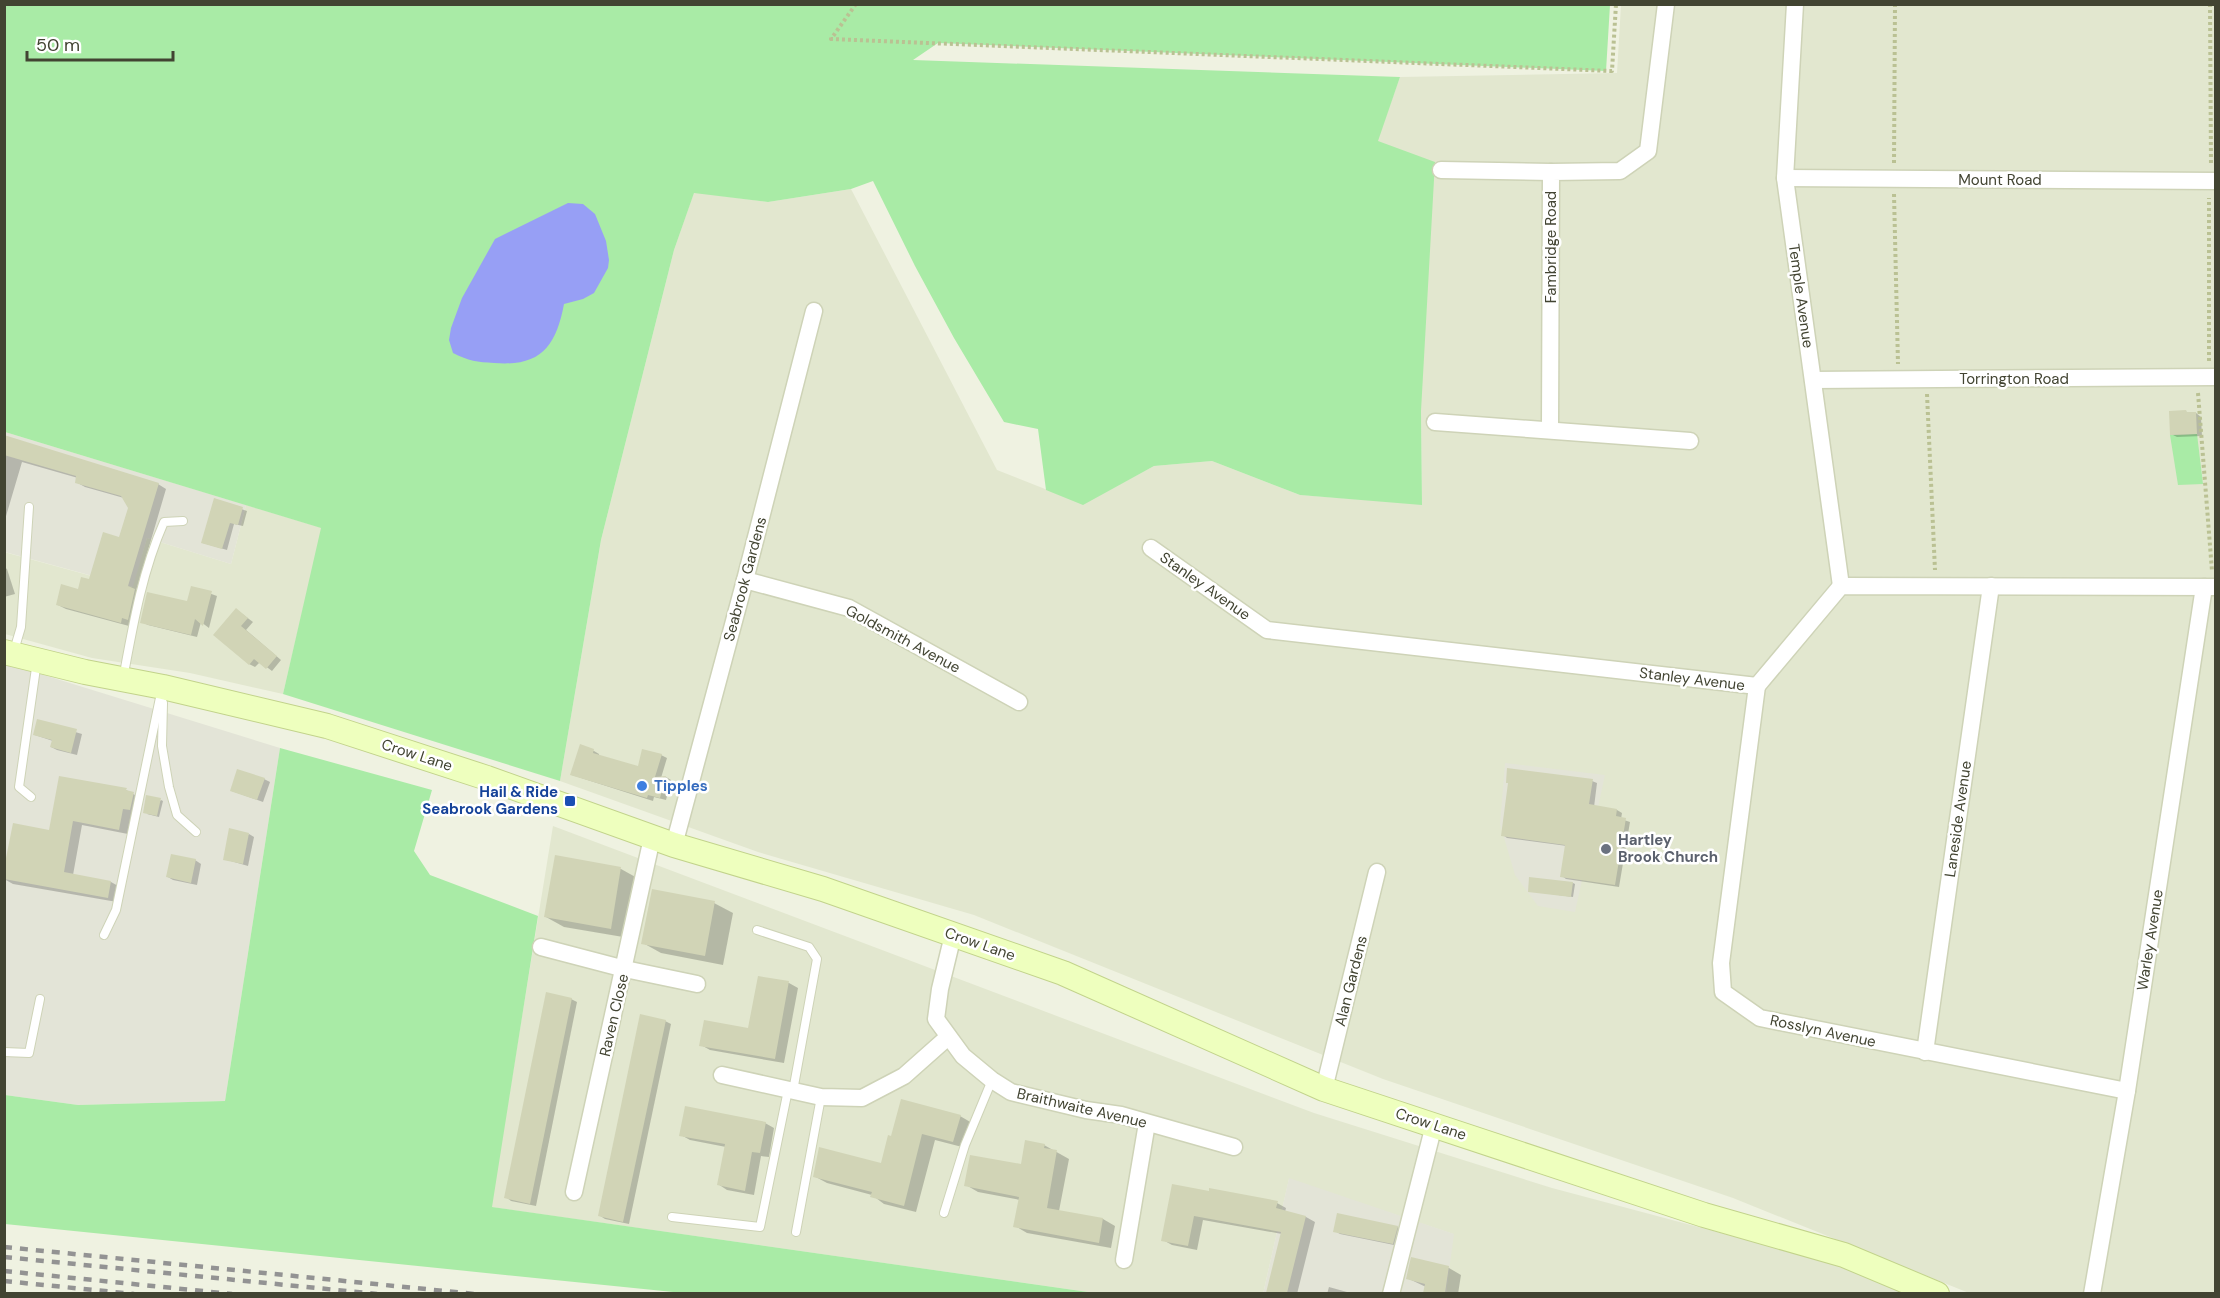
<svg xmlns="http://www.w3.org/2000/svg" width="2220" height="1298" font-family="'DM Sans',sans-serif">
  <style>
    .residential { fill: #e2e7cf }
    .industrial { fill: #e3e4d7 }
    .green { fill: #a9eba6 }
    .water { fill: #979ff5 }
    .shadow { fill: #0003 }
    .building { fill: #d1d4b6 }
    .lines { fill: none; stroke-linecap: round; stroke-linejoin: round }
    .lane-casing { stroke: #ced3b7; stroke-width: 10 }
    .street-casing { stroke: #ced3b7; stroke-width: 19 }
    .secondary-casing { stroke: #c2d38b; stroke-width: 26 }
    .path { stroke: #bac193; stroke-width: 4; stroke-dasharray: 3 3; stroke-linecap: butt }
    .lane { stroke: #fff; stroke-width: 8 }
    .street { stroke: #fff; stroke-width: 16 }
    .secondary { stroke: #eeffbe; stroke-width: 24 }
    .rail { stroke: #939393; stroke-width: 4.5; stroke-dasharray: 8 8; stroke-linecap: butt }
    .shop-dot { fill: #3f7fe0; stroke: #fff; stroke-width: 2 }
    .transit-dot { fill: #1a4fb4; stroke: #fff; stroke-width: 2 }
    .worship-dot { fill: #6b7280; stroke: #fff; stroke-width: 2 }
    .labels { text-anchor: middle; stroke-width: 5; stroke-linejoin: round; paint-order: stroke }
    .street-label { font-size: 15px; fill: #424432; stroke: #fff }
    .shop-label { font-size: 15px; font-weight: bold; fill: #366cbe; stroke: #fff; text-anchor: start }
    .transit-label { font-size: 15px; font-weight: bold; fill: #164399; stroke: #fff; text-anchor: end }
    .worship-label { font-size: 15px; font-weight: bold; fill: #5b616d; stroke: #fff; text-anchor: start }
  </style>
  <rect width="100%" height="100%" fill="#eff2e1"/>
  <g class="residential">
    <path d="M1621 5H2215V1293H1969L1733 1198 1383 1079 974 915 758 852 560 781 601 540 674 250 694 192 768 202 851 189 997 470 1083 504 1154 466 1212 461 1300 495 1422 504 1421 411 1377 141 1400 77 1617 73Z"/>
    <path d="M246 505 322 528 283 694 190 673 92 658 5 634 4 552 132 587 147 538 231 564Z"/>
    <path d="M553 826 1314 1113 1552 1188 1916 1285 1927 1293H1446L1453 1234 1289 1179 1263 1294 1095 1293 491 1207Z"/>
  </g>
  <g class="industrial">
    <path d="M5 432 246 505 231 564 147 538 133 587 5 552 6 534 5 533Z"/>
    <path d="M5 663 280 748 225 1101 78 1105 5 1095Z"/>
    <path d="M1505 763 1605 775 1575 912 1538 906 1515 875 1500 824Z"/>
    <path d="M1289 1178 1454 1234 1446 1293 1263 1294Z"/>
  </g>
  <g class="green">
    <path d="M4 5H1610L1606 71 938 43 913 60 1400 77 1378 141 1435 162 1421 411 1422 505 1300 495 1212 461 1154 466 1083 505 1046 490 1038 429 1004 422 954 338 915 266 873 181 851 189 768 202 694 193 674 250 601 540 560 781 283 694 321 528 5 432Z"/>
    <path d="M2197 434 2203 484 2178 485 2170 435Z"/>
    <path d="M280 748 432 790 414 851 430 875 538 916 492 1207 1095 1293H683L5 1224V1095L78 1105 225 1101Z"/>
  </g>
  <path class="water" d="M568 203 583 204 595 214 606 241 609 260 608 268 594 293 583 299 564 304C556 347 540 367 494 363 477 362 469 361 453 353L449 340 451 328 462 298 495 239Z"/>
  <g class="shadow">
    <path d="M2189 413H2196L2201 417 2202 436 2177 437 2171 434Z"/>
    <path d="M4 438 158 484 166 489 136 591 143 595 129 626 66 609 58 605 80 591 90 581 120 539 130 507 124 498 85 487 76 482 78 478 22 462 4 523Z"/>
    <path d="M215 500 247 511 243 526 234 524 227 550 203 543Z"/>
    <path d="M4 567 7 569 15 594 4 597Z"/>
    <path d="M192 587 217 596 209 628 201 622 197 637 148 625 142 622 188 603Z"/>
    <path d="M237 610 253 622 246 630 281 660 272 671 260 662 255 667 249 664Z"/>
    <path d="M38 721 82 734 77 755 57 750 51 747 53 741 35 735Z"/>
    <path d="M581 746 594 751 599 754V756L639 768 661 755 667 758 661 778 666 777 671 780 666 800 654 797 653 801 572 775Z"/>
    <path d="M60 778 126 790 142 799 128 834 82 825 73 875 111 882 120 887 117 902 13 884 4 879 50 832Z"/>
    <path d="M264 779 270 782 263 802 232 791Z"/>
    <path d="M1592 781 1597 783 1594 807 1617 810 1622 813 1621 819 1630 822 1619 887 1566 879 1562 876 1567 846 1507 838 1503 835Z"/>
    <path d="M161 800 163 801 159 817 147 814Z"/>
    <path d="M249 834 254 837 248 866 224 859Z"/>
    <path d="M556 857 621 869 639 879 629 938 564 927 546 917Z"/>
    <path d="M195 860 201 864 197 885 173 880 168 877Z"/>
    <path d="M1573 883 1575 884 1573 897 1529 891Z"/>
    <path d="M714 903 733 913 723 965 661 953 643 943Z"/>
    <path d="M759 977 789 983 798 988 784 1063 710 1050 701 1045 749 1030Z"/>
    <path d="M571 999 577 1002 536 1206 511 1201 506 1197Z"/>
    <path d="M665 1021 671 1024 629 1224 605 1219 599 1215Z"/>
    <path d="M960 1116 972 1123 966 1148 935 1140 916 1212 884 1204 872 1195 827 1183 814 1176 882 1165 889 1137Z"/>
    <path d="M765 1123 774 1128 769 1157 761 1156 754 1195 727 1190 718 1184 726 1147 690 1140 681 1135Z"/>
    <path d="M1044 1145 1069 1159 1059 1211 1103 1219 1115 1226 1111 1248 1027 1233 1015 1226 1020 1200 978 1192 966 1185 1022 1166Z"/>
    <path d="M1173 1186 1277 1203 1286 1208 1285 1212 1306 1217 1315 1222 1297 1294H1267L1282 1234 1203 1220 1197 1250 1172 1245 1163 1240Z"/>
    <path d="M1397 1227 1403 1230 1399 1246 1340 1234 1335 1231Z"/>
    <path d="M1412 1259 1449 1268 1461 1275 1458 1294H1425L1426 1287 1407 1278Z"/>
    <path d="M1329 1287 1347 1292 1350 1294H1327Z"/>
  </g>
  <g class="building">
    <path d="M2186 410 2187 412H2196L2197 434 2170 435 2169 411Z"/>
    <path d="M4 435 159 483 128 586 135 589 128 620 122 618 121 623 56 605 61 584 78 589 81 577 89 579 103 532 119 537 128 508 121 496 75 483 76 476 4 455Z"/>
    <path d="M214 498 243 507 238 525 230 523 222 549 201 543Z"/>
    <path d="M191 586 212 591 203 626 195 619 191 635 140 623 147 592 187 601Z"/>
    <path d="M236 608 248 618 241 626 277 656 266 669 254 659 249 665 213 635Z"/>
    <path d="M37 719 77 729 71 753 50 747 52 740 33 735Z"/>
    <path d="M580 744 594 749 593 753 638 766 642 749 662 754 655 777 666 776 660 798 648 795 647 798 570 775Z"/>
    <path d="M1507 768 1593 779 1589 804 1617 809 1616 816 1626 818 1615 885 1560 877 1565 845 1501 836 1508 783H1506Z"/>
    <path d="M237 769 265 778 257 800 230 791Z"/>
    <path d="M59 776 127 788 126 790 134 792 130 810 123 809 119 830 73 821 64 872 111 881 108 898 4 879V868L13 823 49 830Z"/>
    <path d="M146 795 161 798 157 816 143 813Z"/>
    <path d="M229 828 249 833 243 864 223 860Z"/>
    <path d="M171 854 196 859 191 883 166 877Z"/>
    <path d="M555 855 621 867 611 929 544 917Z"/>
    <path d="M1529 877 1573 882 1571 897 1528 892Z"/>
    <path d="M652 889 715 901 705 956 641 944Z"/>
    <path d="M758 976 789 981 775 1059 699 1046 704 1020 748 1028Z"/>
    <path d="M546 992 572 998 530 1204 504 1198Z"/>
    <path d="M640 1014 666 1020 623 1222 598 1216Z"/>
    <path d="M901 1099 961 1115 953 1142 922 1134 904 1206 870 1197 872 1192 813 1177 819 1147 881 1163 888 1135 891 1136Z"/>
    <path d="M685 1106 766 1122 760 1153 752 1152 745 1191 717 1185 725 1144 679 1136Z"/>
    <path d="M1025 1140 1045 1144 1044 1148 1057 1150 1047 1208 1103 1218 1099 1243 1013 1227 1019 1197 964 1186 970 1155 1021 1164Z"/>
    <path d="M1172 1184 1209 1191V1188L1278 1201 1276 1208 1306 1216 1287 1293H1266L1281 1232 1194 1216 1188 1246 1161 1241Z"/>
    <path d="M1337 1213 1398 1226 1393 1244 1333 1232Z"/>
    <path d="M1411 1257 1449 1266 1445 1293H1423L1425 1284 1406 1279Z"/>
  </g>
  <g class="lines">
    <g class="lane-casing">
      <g id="lane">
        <path d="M13 654 21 627 29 507"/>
        <path d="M123 679C133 625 142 572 164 522L183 521"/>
        <path d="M163 703 162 746 169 787 177 815 196 832"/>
        <path d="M31 797 19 787 37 661"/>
        <path d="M757 930 809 947 817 959 793 1091"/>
        <path d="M104 935 116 910 162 688"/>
        <path d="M4 1052 29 1053 40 999"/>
        <path d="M944 1213 965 1145 992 1080"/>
        <path d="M672 1217 760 1227 788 1090"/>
        <path d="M796 1232 821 1097"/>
      </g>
    </g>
    <g class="street-casing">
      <g id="street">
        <path d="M1795 4 1785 178 1841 586"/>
        <path d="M1441 170 1551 172"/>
        <path d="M1785 178 2216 181"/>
        <path d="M1813 380 2216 377"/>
        <path d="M1435 422 1690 441"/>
        <path d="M1550 429 1551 172 1620 171 1648 151 1666 4"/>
        <path d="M1151 548 1267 630 1757 686 1841 586 2216 587"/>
        <path d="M745 580 849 608 1019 702"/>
        <path d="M1757 686 1721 963 1723 992 1760 1018 2127 1091"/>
        <path d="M674 845 745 580 814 311"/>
        <path d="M953 935 940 989 936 1019 963 1056 992 1080 1011 1092 1086 1110 1121 1115 1234 1147"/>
        <path d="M541 947 625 969 697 984"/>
        <path d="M1925 1052 1991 586"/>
        <path d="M722 1075 821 1097 862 1098 904 1076 948 1037"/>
        <path d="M1324 1089 1377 872"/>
        <path d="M574 1192 652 838"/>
        <path d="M1124 1260 1147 1123"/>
        <path d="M1391 1294 1434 1125"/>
        <path d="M2092 1294 2127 1091 2204 587"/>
      </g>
    </g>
    <g class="secondary-casing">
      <path id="secondary" d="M4 652 85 672 163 687 327 726 487 778 674 845 823 889 1063 973 1324 1089 1704 1215 1844 1255 1937 1294"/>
    </g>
    <g class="path">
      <path d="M856 4 831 39 1612 71 1616 4"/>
      <path d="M2210 4 2211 166"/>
      <path d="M1894 163 1895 4"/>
      <path d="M1894 194 1898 364"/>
      <path d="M2209 361V198"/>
      <path d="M2198 393 2212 571"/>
      <path d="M1927 394 1935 570"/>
    </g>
    <use href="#lane" class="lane"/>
    <use href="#street" class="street"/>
    <use href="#secondary" class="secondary"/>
    <g class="rail">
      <path d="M4 1247 475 1294"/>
      <path d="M4 1257 377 1294"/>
      <path d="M4 1271 232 1294"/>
      <path d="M4 1281 134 1294"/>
    </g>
  </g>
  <circle class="shop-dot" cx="642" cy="786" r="6"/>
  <rect class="transit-dot" x="564" y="795" width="12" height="12" rx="3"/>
  <circle class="worship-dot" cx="1606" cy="849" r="6"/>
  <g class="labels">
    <g class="street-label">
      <text x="2000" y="185">Mount Road</text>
      <text transform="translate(1551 247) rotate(-90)" y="5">Fambridge Road</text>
      <text transform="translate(1801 296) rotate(82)" y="5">Temple Avenue</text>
      <text x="2014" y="384">Torrington Road</text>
      <text transform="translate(745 579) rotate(-75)" y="5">Seabrook Gardens</text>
      <text transform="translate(1205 586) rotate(35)" y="5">Stanley Avenue</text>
      <text transform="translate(903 639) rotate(28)" y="5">Goldsmith Avenue</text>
      <text transform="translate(1692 679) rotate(7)" y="5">Stanley Avenue</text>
      <text transform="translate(417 755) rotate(18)" y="5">Crow Lane</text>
      <text transform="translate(1958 819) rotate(-82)" y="5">Laneside Avenue</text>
      <text transform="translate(2150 940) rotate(-81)" y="5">Warley Avenue</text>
      <text transform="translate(980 944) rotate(19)" y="5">Crow Lane</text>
      <text transform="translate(1351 981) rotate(-76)" y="5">Alan Gardens</text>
      <text transform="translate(614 1015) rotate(-77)" y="5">Raven Close</text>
      <text transform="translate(1823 1031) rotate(12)" y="5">Rosslyn Avenue</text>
      <text transform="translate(1082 1108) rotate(13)" y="5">Braithwaite Avenue</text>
      <text transform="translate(1431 1124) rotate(18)" y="5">Crow Lane</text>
    </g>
    <g class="shop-label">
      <text x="654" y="791">Tipples</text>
    </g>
    <g class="transit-label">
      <text x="558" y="797">Hail &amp; Ride<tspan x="558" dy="17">Seabrook Gardens</tspan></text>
    </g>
    <g class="worship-label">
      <text x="1618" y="845">Hartley<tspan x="1618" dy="17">Brook Church</tspan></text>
    </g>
  </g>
  <rect width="2220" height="1298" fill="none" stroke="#424432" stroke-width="12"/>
  <path d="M27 51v9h146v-9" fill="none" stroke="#424432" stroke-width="3"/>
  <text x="36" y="51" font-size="18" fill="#424432" stroke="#ffffff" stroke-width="4.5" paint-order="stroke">50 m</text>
</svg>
